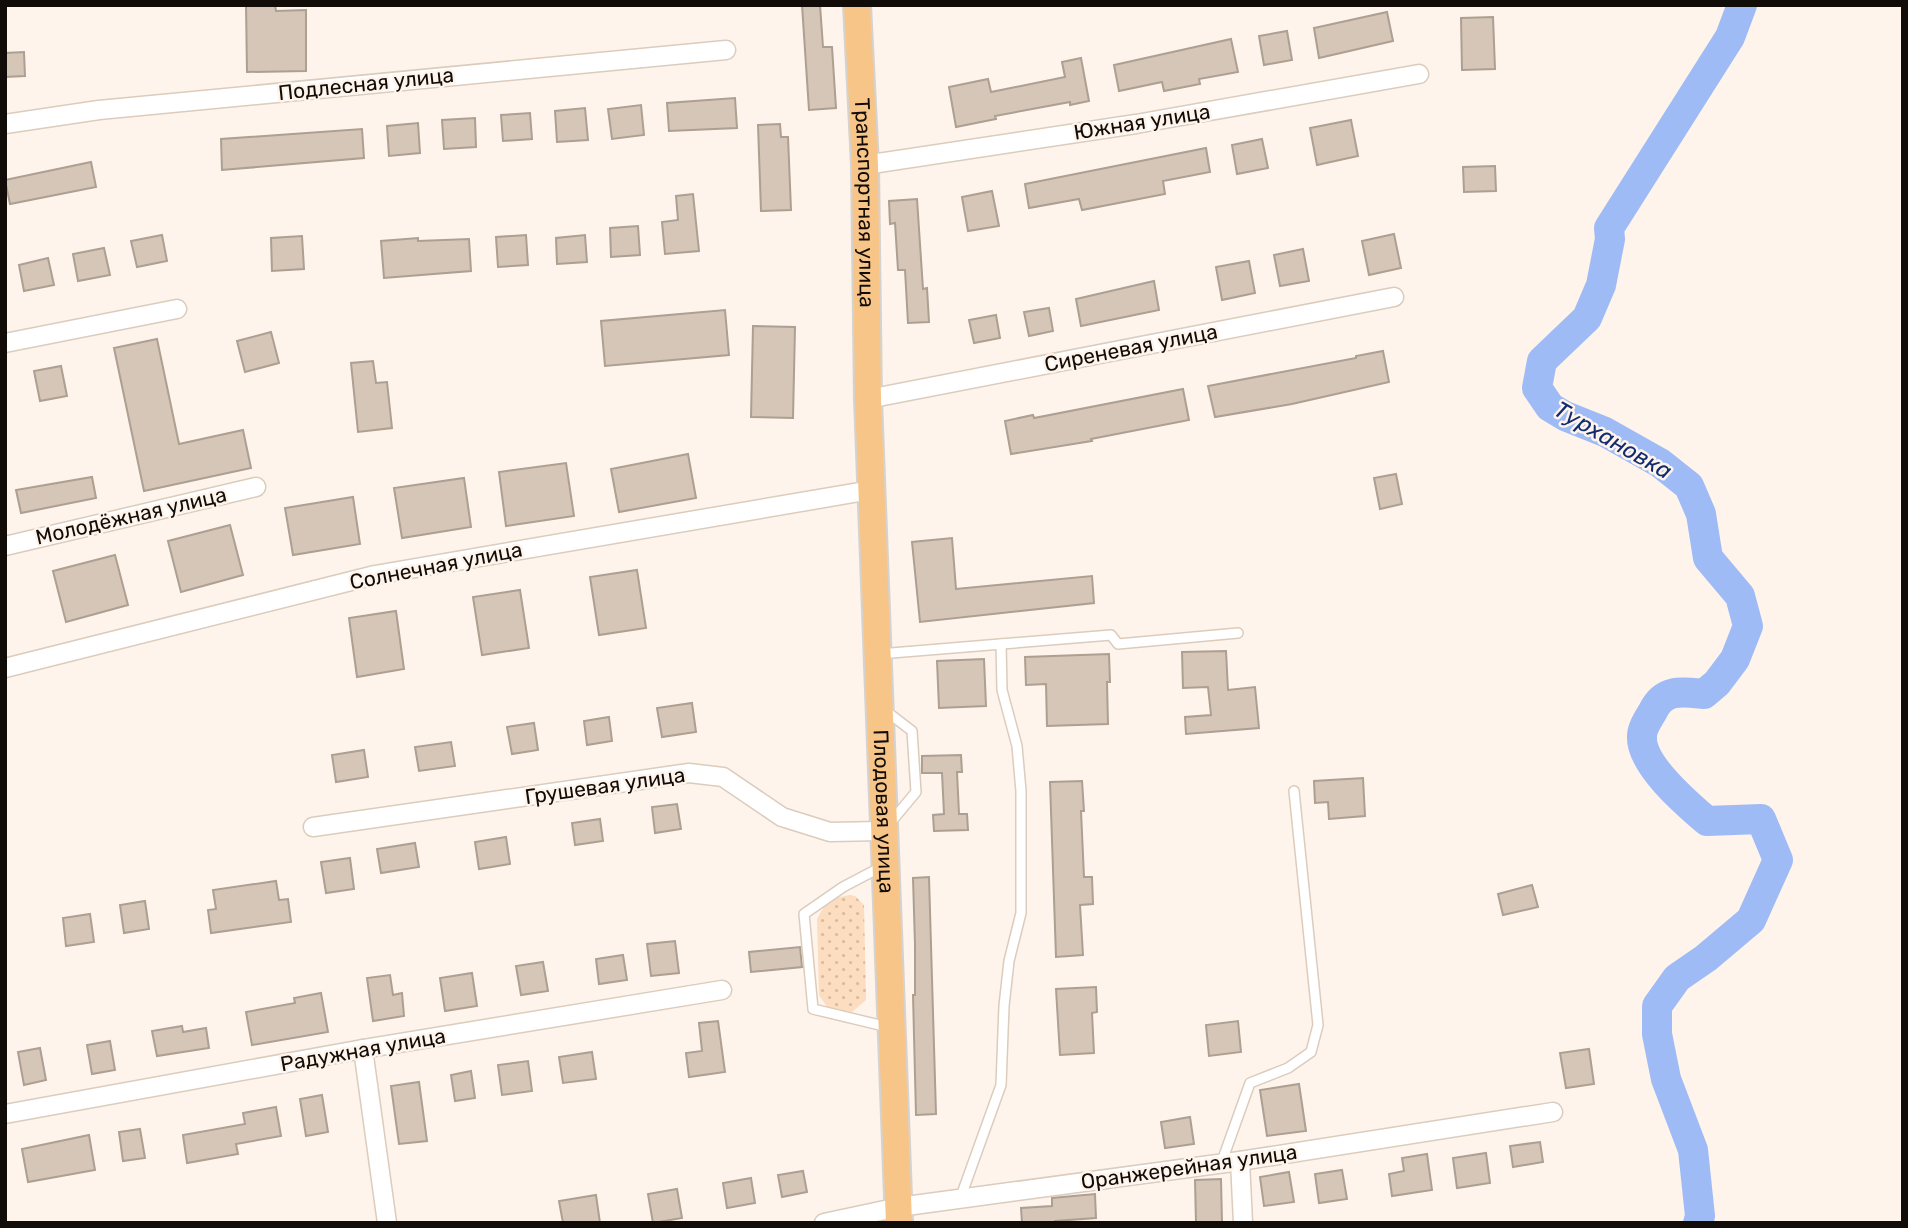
<svg xmlns="http://www.w3.org/2000/svg" width="1908" height="1228" font-family="Rubik,sans-serif">
  <style>
    .grass { fill: url(#grass-dots) }
    .lines { fill: none; stroke-linecap: round; stroke-linejoin: round }
    .river { stroke: #9ebbf6; stroke-width: 30 }
    .building { fill: #d5c6b7; stroke: #ad9f91; stroke-width: 2 }
    .lane-casing { stroke: #dbccbd; stroke-width: 12 }
    .street-casing { stroke: #dbccbd; stroke-width: 21 }
    .primary-casing { stroke: #d4d3d2; stroke-width: 30 }
    .lane { stroke: #fff; stroke-width: 9 }
    .street { stroke: #fff; stroke-width: 18 }
    .primary { stroke: #f8c589; stroke-width: 26 }
    .labels { text-anchor: middle; stroke-width: 5; stroke-linejoin: round; paint-order: stroke }
    .street-label { font-size: 21px; fill: #110c07; stroke: #fef4eb }
    .water-label { font-size: 23px; font-style: italic; fill: #102c6e; stroke: #fef4eb }
  </style>
  <defs>
    <pattern id="grass-dots" width="8" height="8" patternUnits="userSpaceOnUse" patternTransform="scale(1.75)"><rect width="8" height="8" fill="#fcddbf"/><path d="M2 2h.1M6 6h.1" fill="none" stroke="#d7bca3" stroke-width="1.8" stroke-linecap="round"/></pattern>
  </defs>
  <rect width="100%" height="100%" fill="#fef4eb"/>
  <path class="grass" d="M850 895 855 896 864 905 866 1000 852 1012 829 1010 819 995 817 919 826 903 835 898Z"/>
  <g class="lines">
    <path class="river" d="M1698 1223 1700 1216 1693 1150 1666 1079 1657 1034V1006L1677 978 1706 958 1751 920 1778 860 1761 819 1707 821C1687 804 1640 764 1642 736 1642 728 1649 718 1653 711 1664 688 1683 692 1704 694L1717 683 1735 659 1748 626 1740 596 1708 558 1701 514 1689 486 1660 463 1605 432 1565 416 1550 407 1537 388 1542 361 1587 318 1601 285 1610 239 1609 228 1730 37 1742 5"/>
  </g>
  <g class="building">
    <path d="M246 5H275L276 11 306 10V71L247 72Z"/>
    <path d="M802 5H820L823 47H832L836 108 809 110Z"/>
    <path d="M1387 12 1393 41 1319 58 1314 28Z"/>
    <path d="M1493 17 1495 69 1462 70 1461 18Z"/>
    <path d="M1287 31 1292 60 1264 65 1259 36Z"/>
    <path d="M1231 39 1238 72 1199 79 1200 84 1164 91 1162 82 1119 91 1114 65Z"/>
    <path d="M24 52 25 76 5 77V53Z"/>
    <path d="M1081 58 1089 101 1070 105V102L995 116 996 119 956 127 949 87 988 79 991 92 1065 77 1062 62Z"/>
    <path d="M735 98 737 128 669 131 667 103Z"/>
    <path d="M641 105 644 135 612 139 608 109Z"/>
    <path d="M585 108 588 140 557 142 555 111Z"/>
    <path d="M530 113 532 139 503 141 501 115Z"/>
    <path d="M475 118 476 147 444 149 442 120Z"/>
    <path d="M1351 120 1358 156 1317 165 1310 128Z"/>
    <path d="M418 123 420 153 389 156 387 126Z"/>
    <path d="M780 124 781 137H788L791 210 761 211 758 125Z"/>
    <path d="M362 129 364 158 222 170 221 139Z"/>
    <path d="M1262 139 1268 168 1237 174 1232 145Z"/>
    <path d="M1206 148 1210 172 1163 181 1165 194 1082 210 1079 199 1029 208 1025 184Z"/>
    <path d="M91 162 96 187 10 204 5 180Z"/>
    <path d="M1495 166 1496 191 1464 192 1463 167Z"/>
    <path d="M992 191 999 226 968 231 962 197Z"/>
    <path d="M693 194 699 251 665 254 662 222 678 220 676 196Z"/>
    <path d="M917 199 923 289 927 288 929 322 908 323 905 270H898L895 223 890 224 889 201Z"/>
    <path d="M638 226 640 255 611 257 610 228Z"/>
    <path d="M1394 234 1401 268 1369 275 1362 241Z"/>
    <path d="M162 235 167 261 137 267 131 241Z"/>
    <path d="M526 235 528 265 498 267 496 237Z"/>
    <path d="M585 235 587 262 557 264 556 238Z"/>
    <path d="M302 236 304 269 272 271 271 238Z"/>
    <path d="M418 238V241L469 239 471 271 384 278 381 241Z"/>
    <path d="M104 248 110 275 78 281 73 254Z"/>
    <path d="M1303 249 1309 281 1280 286 1274 255Z"/>
    <path d="M48 258 54 285 24 291 19 265Z"/>
    <path d="M1249 261 1255 293 1222 300 1216 267Z"/>
    <path d="M1154 281 1159 310 1081 326 1076 299Z"/>
    <path d="M1049 308 1053 331 1029 336 1024 312Z"/>
    <path d="M725 310 729 355 605 366 601 321Z"/>
    <path d="M996 315 1000 338 974 343 969 320Z"/>
    <path d="M753 326 795 327 793 418 751 417Z"/>
    <path d="M271 332 279 363 245 372 237 341Z"/>
    <path d="M157 339 179 444 243 430 251 468 144 491 114 348Z"/>
    <path d="M1383 351 1389 382 1292 404 1215 417 1208 386 1356 358V356Z"/>
    <path d="M373 361 376 383 387 382 392 428 358 432 351 363Z"/>
    <path d="M61 366 67 396 40 401 34 371Z"/>
    <path d="M1183 389 1189 420 1091 439 1092 441 1011 454 1005 421 1033 415 1034 418Z"/>
    <path d="M688 454 696 498 619 512 611 469Z"/>
    <path d="M566 463 574 516 506 526 499 472Z"/>
    <path d="M1396 474 1402 504 1380 509 1374 478Z"/>
    <path d="M92 477 96 498 21 513 16 490Z"/>
    <path d="M464 478 471 527 402 538 394 488Z"/>
    <path d="M353 497 360 544 293 555 285 508Z"/>
    <path d="M230 525 243 575 181 592 168 541Z"/>
    <path d="M952 538 956 589 1092 576 1094 603 920 622 912 542Z"/>
    <path d="M115 555 128 605 66 622 53 571Z"/>
    <path d="M637 570 646 628 599 635 590 577Z"/>
    <path d="M520 590 529 648 482 655 473 597Z"/>
    <path d="M396 611 404 669 357 677 349 618Z"/>
    <path d="M1226 651 1228 690 1255 687 1259 728 1186 734 1185 717 1211 715 1208 687 1183 688 1182 652Z"/>
    <path d="M1109 654 1110 682H1107L1108 724 1047 726 1046 684 1026 685 1025 657Z"/>
    <path d="M984 659 986 706 939 708 937 661Z"/>
    <path d="M692 703 696 732 662 737 657 708Z"/>
    <path d="M609 717 612 741 587 745 584 721Z"/>
    <path d="M534 723 538 750 512 754 507 727Z"/>
    <path d="M451 742 455 766 419 771 415 747Z"/>
    <path d="M364 750 368 777 336 782 332 755Z"/>
    <path d="M961 755 962 772H957L959 814H967L968 830 934 831 933 815 944 814 942 773H922V756Z"/>
    <path d="M1363 778 1365 816 1329 819 1328 802 1315 803 1314 781Z"/>
    <path d="M1082 781 1084 811H1081L1084 877H1092L1093 904 1080 905 1083 955 1056 957 1050 782Z"/>
    <path d="M677 804 681 829 655 833 652 807Z"/>
    <path d="M600 819 603 841 575 845 572 823Z"/>
    <path d="M506 837 510 864 479 869 475 842Z"/>
    <path d="M415 843 419 867 381 873 377 849Z"/>
    <path d="M350 858 354 889 326 893 321 862Z"/>
    <path d="M929 877 936 1114 916 1115 913 995H915V945L913 878Z"/>
    <path d="M276 881 279 900 288 899 291 922 211 933 208 910 216 909 213 890Z"/>
    <path d="M1532 885 1538 907 1503 915 1498 894Z"/>
    <path d="M145 901 149 929 124 933 120 905Z"/>
    <path d="M90 914 94 942 66 946 63 918Z"/>
    <path d="M675 941 679 973 651 976 647 944Z"/>
    <path d="M800 947 802 967 751 972 749 952Z"/>
    <path d="M623 955 627 980 599 984 596 959Z"/>
    <path d="M543 962 548 991 521 995 516 966Z"/>
    <path d="M472 973 477 1006 445 1011 440 978Z"/>
    <path d="M390 975 393 995 402 993 404 1016 373 1021 367 978Z"/>
    <path d="M1096 987 1097 1012 1092 1013 1094 1053 1060 1055 1056 989Z"/>
    <path d="M321 993 328 1032 252 1045 246 1012 295 1003 294 998Z"/>
    <path d="M718 1021 725 1072 689 1077 686 1053 702 1051 699 1023Z"/>
    <path d="M1238 1021 1241 1052 1209 1056 1206 1025Z"/>
    <path d="M182 1026 183 1032 206 1028 209 1048 157 1056 152 1031Z"/>
    <path d="M110 1041 115 1070 92 1074 87 1045Z"/>
    <path d="M40 1048 46 1080 24 1085 18 1052Z"/>
    <path d="M1589 1049 1594 1084 1566 1088 1560 1053Z"/>
    <path d="M592 1052 596 1079 563 1083 559 1057Z"/>
    <path d="M528 1061 532 1091 502 1095 498 1065Z"/>
    <path d="M471 1071 475 1098 455 1101 451 1075Z"/>
    <path d="M419 1082 427 1141 399 1144 391 1086Z"/>
    <path d="M1299 1084 1306 1131 1267 1136 1260 1090Z"/>
    <path d="M322 1095 328 1132 306 1136 300 1099Z"/>
    <path d="M276 1107 281 1136 236 1144 238 1154 187 1163 183 1135 245 1124 243 1113Z"/>
    <path d="M1190 1117 1194 1144 1165 1148 1161 1122Z"/>
    <path d="M140 1129 145 1158 123 1161 119 1132Z"/>
    <path d="M89 1135 95 1170 28 1182 22 1149Z"/>
    <path d="M1540 1142 1543 1162 1513 1167 1510 1146Z"/>
    <path d="M1486 1153 1490 1183 1457 1188 1453 1158Z"/>
    <path d="M1427 1154 1432 1190 1392 1196 1389 1174 1404 1171 1402 1158Z"/>
    <path d="M1342 1170 1347 1199 1319 1203 1315 1174Z"/>
    <path d="M803 1171 807 1192 782 1197 778 1175Z"/>
    <path d="M1289 1172 1294 1202 1264 1206 1260 1177Z"/>
    <path d="M751 1178 755 1203 727 1208 723 1183Z"/>
    <path d="M1221 1179 1222 1223H1196L1195 1180Z"/>
    <path d="M677 1189 682 1218 653 1223 648 1194Z"/>
    <path d="M1095 1194 1096 1218 1055 1221V1223H1022L1021 1208 1052 1206V1198Z"/>
    <path d="M596 1195 600 1223H563L559 1201Z"/>
  </g>
  <g class="lines">
    <g class="lane-casing">
      <g id="lane">
        <path d="M879 654 1111 635 1118 644 1238 633"/>
        <path d="M886 711 912 731 916 792 891 822"/>
        <path d="M881 867 843 887 804 914 813 1009 888 1027"/>
        <path d="M1221 1164 1250 1083 1288 1068 1311 1052 1318 1025 1294 791"/>
        <path d="M960 1199 1001 1085 1004 1006 1009 961 1021 913V791L1017 746 1002 690 1001 644"/>
      </g>
    </g>
    <g class="street-casing">
      <g id="street">
        <path d="M5 124 99 110 726 50"/>
        <path d="M865 165 1136 124 1419 74"/>
        <path d="M5 343 177 309"/>
        <path d="M868 399 1394 297"/>
        <path d="M5 546 256 487"/>
        <path d="M5 668 375 575 871 490"/>
        <path d="M313 827 689 773 723 777 782 817 830 832 883 831"/>
        <path d="M363 1049 387 1223"/>
        <path d="M5 1114 363 1049 722 990"/>
        <path d="M1240 1161 1243 1223"/>
        <path d="M824 1223 899 1207 1240 1161 1553 1112"/>
      </g>
    </g>
    <g class="primary-casing">
      <g id="primary">
        <path id="s1" d="M857 5 865 165 868 399 899 1223"/>
      </g>
    </g>
    <use href="#lane" class="lane"/>
    <use href="#street" class="street"/>
    <use href="#primary" class="primary"/>
  </g>
  <g class="labels">
    <g class="street-label">
      <text transform="translate(366 84) rotate(-6)" y="7">Подлесная улица</text>
      <text transform="translate(1142 122) rotate(-9)" y="7">Южная улица</text>
      <text dy="7" stroke="none"><textPath href="#s1" startOffset="198">Транспортная улица</textPath></text>
      <text transform="translate(1131 348) rotate(-11)" y="7">Сиреневая улица</text>
      <text transform="translate(131 516) rotate(-13)" y="7">Молодёжная улица</text>
      <text transform="translate(436 566) rotate(-11)" y="7">Солнечная улица</text>
      <text transform="translate(605 786) rotate(-8)" y="7">Грушевая улица</text>
      <text dy="7" stroke="none"><textPath href="#s1" startOffset="807">Плодовая улица</textPath></text>
      <text transform="translate(363 1050) rotate(-10)" y="7">Радужная улица</text>
      <text transform="translate(1189 1167) rotate(-8)" y="7">Оранжерейная улица</text>
    </g>
    <g class="water-label">
      <text transform="translate(1613 440) rotate(30)" y="8">Турхановка</text>
    </g>
  </g>
  <rect width="1908" height="1228" fill="none" stroke="#110c07" stroke-width="14"/>
</svg>
